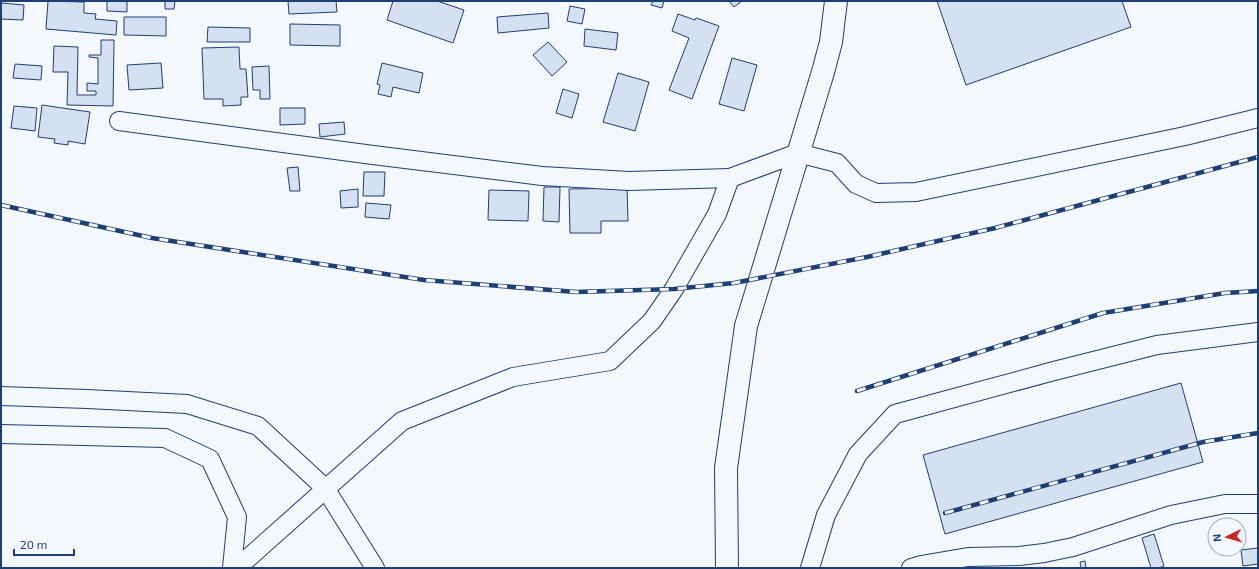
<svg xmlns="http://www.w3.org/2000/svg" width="1259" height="569" font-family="'Exo 2',sans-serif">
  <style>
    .building { fill: #d5e0f0; stroke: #1d3f73 }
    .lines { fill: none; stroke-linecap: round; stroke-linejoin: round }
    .street-casing { stroke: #1d3f73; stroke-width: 20 }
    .secondary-casing { stroke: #1d3f73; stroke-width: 24 }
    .street { stroke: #f4f7fb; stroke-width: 18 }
    .secondary { stroke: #f4f7fb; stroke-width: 22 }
    .rail-casing { stroke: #1d3f73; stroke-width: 4.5 }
    .rail { stroke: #f4f7fb; stroke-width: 3; stroke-dasharray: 9; stroke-linecap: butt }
  </style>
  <rect width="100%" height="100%" fill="#f4f7fb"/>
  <g class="building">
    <path d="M48 1 84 2V13L96 14 95 19 117 21 116 35 46 29Z"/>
    <path d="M107 1H127V12L107 11Z"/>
    <path d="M165 1H175L174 9H165Z"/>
    <path d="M288 1H336L337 12 289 14Z"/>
    <path d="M393 1H437L464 10 453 43 387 20Z"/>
    <path d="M653 1H664L662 8 651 5Z"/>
    <path d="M729 1H742L734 7Z"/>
    <path d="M937 1H1122L1131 27 966 85Z"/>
    <path d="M1 3 24 5 23 20 1 19Z"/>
    <path d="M570 6 585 9 582 24 567 21Z"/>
    <path d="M548 13 549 28 498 33 497 17Z"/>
    <path d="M678 14 695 20 696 18 719 26 692 99 669 90 689 38 672 31Z"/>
    <path d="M124 17H166V36L124 35Z"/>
    <path d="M290 24 340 25V46L290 45Z"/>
    <path d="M208 27 250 28V42H207Z"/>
    <path d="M585 29 618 33 616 50 584 46Z"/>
    <path d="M101 40H114L113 106 67 105 68 72H53L54 46 78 47 77 95H96V91H87V83L98 84V58L89 57V55H101Z"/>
    <path d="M548 42 567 62 552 76 533 55Z"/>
    <path d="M239 47 240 69H246L248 97H241V105L223 106V99H204L202 48Z"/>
    <path d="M732 58 757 65 744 111 719 104Z"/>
    <path d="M161 63 163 88 129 90 127 65Z"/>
    <path d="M382 63 423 73 419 93 393 87 391 97 378 94 380 85 377 84Z"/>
    <path d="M15 64 42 66 41 80 13 78Z"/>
    <path d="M269 66 270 99H260V90H253L252 67Z"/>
    <path d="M618 73 649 82 635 131 603 122Z"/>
    <path d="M563 89 579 94 572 118 556 113Z"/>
    <path d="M42 105 90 112 85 144 68 141V145L54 143 55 139 38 137Z"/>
    <path d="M14 106 37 108 35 131 11 128Z"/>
    <path d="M280 108H305V124L280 125Z"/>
    <path d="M344 122 345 134 320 137 319 124Z"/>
    <path d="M298 167 300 191H290L287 168Z"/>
    <path d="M364 172H385L384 196H363Z"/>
    <path d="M544 187H560L559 222 543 221Z"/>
    <path d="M627 188 628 221H601V233H570L569 189Z"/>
    <path d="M358 189V207L341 208 340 191Z"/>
    <path d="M489 190 529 191 528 221 488 220Z"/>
    <path d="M366 203 391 205 389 219 365 217Z"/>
    <path d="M1181 383 1203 462 945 534 923 455Z"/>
    <path d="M1154 534 1164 566 1159 568H1151L1142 538Z"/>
    <path d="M1258 548V564L1243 566 1241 550Z"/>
    <path d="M1085 561 1086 568H1081L1080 562Z"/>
  </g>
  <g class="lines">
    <g class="street-casing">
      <g id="street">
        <path d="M119 121 373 155 542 176 629 181 730 178"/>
        <path d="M1 396 87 399 187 404 258 426 325 488 375 568"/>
        <path d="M1 434 165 438 210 459 237 517 232 568"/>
        <path d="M237 568 402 421 513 377 610 361 652 321 674 289 717 214 730 178 798 153 837 163 856 184 876 193 916 192 1185 136 1258 118"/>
        <path d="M810 568 826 515 858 454 895 414 1054 371 1157 345 1258 332"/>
        <path d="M911 568 921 565 968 557 1019 556 1044 553 1073 547 1171 515 1225 504H1258"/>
      </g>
    </g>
    <g class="secondary-casing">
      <path id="secondary" d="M727 568 726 468 746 326 823 72 831 42 836 1"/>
    </g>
    <use href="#street" class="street"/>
    <use href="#secondary" class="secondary"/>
    <g class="rail-casing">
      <g id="rail">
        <path d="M1 205 152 238 424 280 576 292 674 289 734 283 867 257 995 228 1258 157"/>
        <path d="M857 391 1103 313 1225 293 1258 291"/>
        <path d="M945 513 1203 442 1258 433"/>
      </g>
    </g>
    <use href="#rail" class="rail"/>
  </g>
  <rect width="1259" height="569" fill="none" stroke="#1d3f73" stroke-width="4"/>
  <g transform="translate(1227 537) rotate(265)"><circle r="19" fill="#f4f7fb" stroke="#9eadc5"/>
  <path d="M0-3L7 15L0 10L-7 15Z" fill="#c62828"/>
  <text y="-6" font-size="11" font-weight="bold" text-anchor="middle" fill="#1d3f73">N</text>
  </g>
  <path d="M14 549v6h60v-6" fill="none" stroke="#1d3f73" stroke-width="2"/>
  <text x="20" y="549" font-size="12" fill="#1d3f73" stroke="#f4f7fb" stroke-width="3" paint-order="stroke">20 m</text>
</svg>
